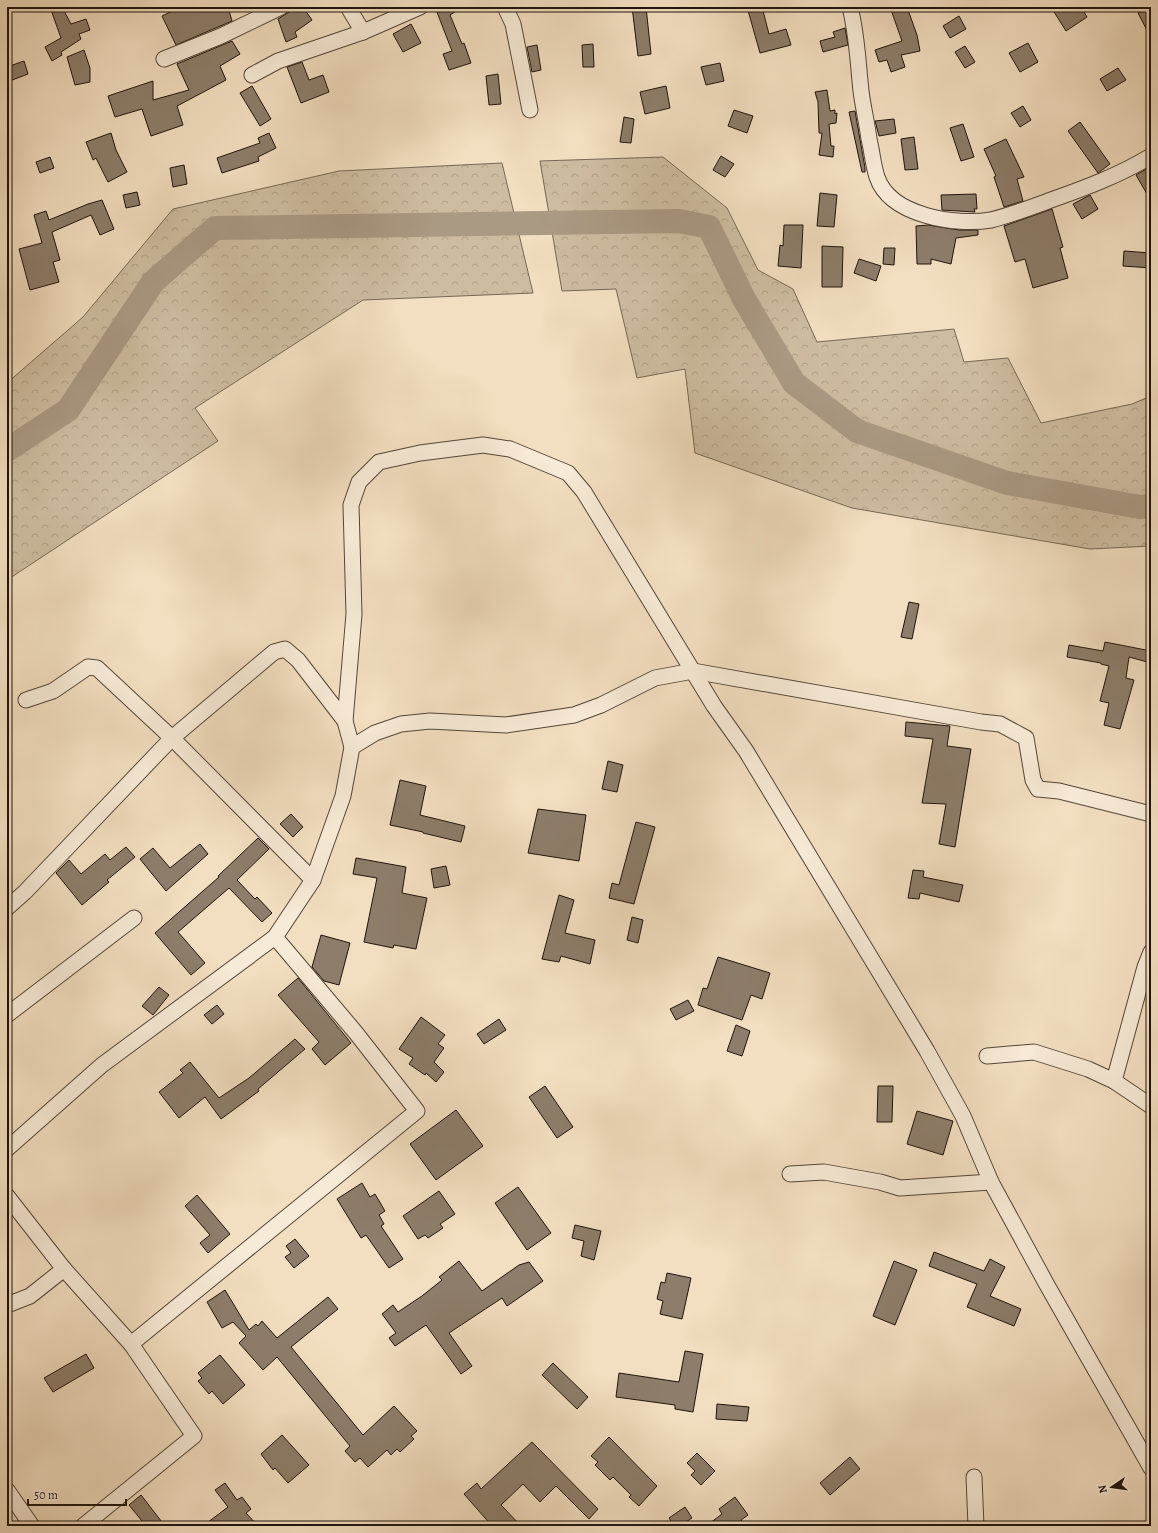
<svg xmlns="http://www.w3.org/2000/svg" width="1158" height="1533" font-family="Alegreya,serif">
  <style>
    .forest { fill: url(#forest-crowns); stroke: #766856 }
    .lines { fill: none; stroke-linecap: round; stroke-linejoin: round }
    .river { stroke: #aa9983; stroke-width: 24 }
    .building { fill: #8d7d6a; stroke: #1f140c }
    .street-casing { stroke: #544639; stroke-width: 17 }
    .street { stroke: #f7ead6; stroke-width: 15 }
  </style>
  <defs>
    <pattern id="forest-crowns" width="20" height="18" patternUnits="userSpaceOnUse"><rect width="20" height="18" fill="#cebca1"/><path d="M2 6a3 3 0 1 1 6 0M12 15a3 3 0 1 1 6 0" fill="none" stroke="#b0a189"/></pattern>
  </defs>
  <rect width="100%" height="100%" fill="#f2dec0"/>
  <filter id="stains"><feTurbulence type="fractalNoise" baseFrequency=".005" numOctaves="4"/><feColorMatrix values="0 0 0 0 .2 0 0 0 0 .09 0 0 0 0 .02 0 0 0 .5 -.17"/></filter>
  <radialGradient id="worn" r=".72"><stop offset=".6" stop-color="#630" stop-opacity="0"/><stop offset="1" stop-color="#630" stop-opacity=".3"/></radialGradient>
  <g class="forest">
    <path d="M663 157 727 208 758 270 793 289 817 342 954 329 964 362 1008 358 1041 423 1132 404 1151 396V546L1090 549 852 508 695 453 685 369 637 378 616 289 562 291 540 161Z"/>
    <path d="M502 163 533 293 363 300 195 408 218 441 7 580V383L83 317 173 209 339 171Z"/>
  </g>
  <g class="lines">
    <path class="river" d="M7 450 68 410 153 282 215 228 679 221 709 227 744 299 794 383 857 431 1007 483 1140 507 1151 506"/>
  </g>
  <g class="building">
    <path d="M50 7H62L71 24 86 19 90 30 79 34 81 39 61 52 62 55 52 61 45 47 61 38Z"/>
    <path d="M181 7H228L232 21 176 45 162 16Z"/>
    <path d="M297 7H303L312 20 295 32 297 37 286 42 278 19Z"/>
    <path d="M435 7H463L450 15 462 44 464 43 471 63 449 70 443 54 452 51Z"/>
    <path d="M632 7H646L651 54 638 56Z"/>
    <path d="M747 7H762L769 34 786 29 791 45 760 53Z"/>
    <path d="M890 7H907L917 35 920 51 901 55 905 67 891 72 887 60 879 62 875 50 902 41Z"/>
    <path d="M1051 7H1081L1087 17 1066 31Z"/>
    <path d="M1148 8 1151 14V38L1138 13Z"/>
    <path d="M959 16 966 29 950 38 943 26Z"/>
    <path d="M411 24 421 43 403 52 393 34Z"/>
    <path d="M845 28 848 45 823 52 820 41 835 37 833 32Z"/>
    <path d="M232 41 240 54 220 66 226 80 177 106 183 125 151 136 142 109 115 117 108 96 153 81V100L189 90 177 64Z"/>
    <path d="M1028 43 1038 62 1020 72 1009 53Z"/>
    <path d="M593 44 594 67H583L582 45Z"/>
    <path d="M537 45 541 70 532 72 527 47Z"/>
    <path d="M965 46 975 62 965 68 955 52Z"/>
    <path d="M84 50 90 68V82L75 85 67 57Z"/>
    <path d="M24 61 28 74 7 82V67Z"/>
    <path d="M302 62 309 80 323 75 329 92 301 103 287 67Z"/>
    <path d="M720 63 724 81 706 85 701 67Z"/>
    <path d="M1118 68 1126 80 1107 91 1100 79Z"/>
    <path d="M498 74 501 104 489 105 486 76Z"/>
    <path d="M252 86 271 119 260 126 240 93Z"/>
    <path d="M666 86 670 108 645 114 640 92Z"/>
    <path d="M827 90 830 111 835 110V114L837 113 836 123 829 124 831 146H834L833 157 819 155 822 133H819L818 102 815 92Z"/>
    <path d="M1023 106 1031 120 1020 127 1011 113Z"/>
    <path d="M734 110 753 116 747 133 728 126Z"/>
    <path d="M855 111 865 168V172H862L849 112Z"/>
    <path d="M624 117 634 119 631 143 620 142Z"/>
    <path d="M894 119 896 133 879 136 875 121Z"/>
    <path d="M1080 122 1110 164 1098 173 1068 131Z"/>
    <path d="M963 124 974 157 961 161 950 128Z"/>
    <path d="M111 133 116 150 127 172 108 182 96 158 93 160 86 142Z"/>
    <path d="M269 133 276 148 258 157 259 161 222 173 217 158 260 143 258 138Z"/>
    <path d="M914 137 918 169 905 170 901 139Z"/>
    <path d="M1006 139 1024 177 1017 179 1023 201 1004 207 994 177 996 176 984 149Z"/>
    <path d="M721 156 734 164 725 177 713 170Z"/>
    <path d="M50 157 54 168 40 173 36 162Z"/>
    <path d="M184 165 187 184 173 187 170 168Z"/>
    <path d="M1148 168 1151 173V201L1136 175Z"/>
    <path d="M137 192 140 205 126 208 123 195Z"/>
    <path d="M820 193 837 195 834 227 817 226Z"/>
    <path d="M976 194 977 209H974L975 212 942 210 941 195Z"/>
    <path d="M1090 195 1098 209 1082 219 1073 204Z"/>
    <path d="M102 200 114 229 100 235 91 215 52 232 60 260 53 262 59 282 30 290 19 249 42 243 34 215 46 211 49 220 88 204Z"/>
    <path d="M1052 209 1063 247 1060 248 1068 278 1033 288 1025 259 1015 262 1004 226Z"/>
    <path d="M784 225H803L801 268 778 266 780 245 783 246Z"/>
    <path d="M928 225 959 230H978V235L956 238 951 264 931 259V264H917L916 226Z"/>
    <path d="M822 246 843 247 842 287H822Z"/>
    <path d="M884 248H895L894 265 883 264Z"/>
    <path d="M1124 251 1151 253V268L1123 266Z"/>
    <path d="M859 259 881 266 876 281 854 273Z"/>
    <path d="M909 602 919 604 912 639 901 637Z"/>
    <path d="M1105 642 1151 651V663L1129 657 1126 678 1134 680 1120 729 1104 725 1109 703 1100 701 1109 666 1101 664V663L1067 657 1069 645 1103 651Z"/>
    <path d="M906 722 950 726 947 746 971 749 955 847 939 844 946 804 922 803 933 739 905 736Z"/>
    <path d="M608 761 623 765 617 792 602 789Z"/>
    <path d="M400 780 426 786 420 815 465 826 461 842 423 833V832L390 825Z"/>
    <path d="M538 809 586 815 579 861 528 853Z"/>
    <path d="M291 814 303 827 293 837 280 824Z"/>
    <path d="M636 822 655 827 634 904 609 898 612 883 619 885Z"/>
    <path d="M258 838 269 849 237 880 255 899 257 897 272 913 262 922 229 888 178 932 205 963 191 975 155 933 219 877 218 876Z"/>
    <path d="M200 844 208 854 166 891 140 859 153 848 170 868Z"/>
    <path d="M126 847 135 857 107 880 109 882 82 905 56 873 69 860 81 874 105 854 110 860Z"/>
    <path d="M356 858 406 867 402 893 427 898 416 949 394 945 393 948 364 942 377 878 353 874Z"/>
    <path d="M446 866 450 885 434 888 431 869Z"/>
    <path d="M913 870 924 871 923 877 963 885 959 902 920 893 919 899 908 898Z"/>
    <path d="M559 895 574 900 565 933 595 940 590 964 561 956 559 962 542 959Z"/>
    <path d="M632 917 643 920 638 943 627 940Z"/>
    <path d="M321 935 350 943 339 985 324 981 312 967Z"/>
    <path d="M718 957 770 973 762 999 751 995 742 1020 698 1005 703 988 707 989Z"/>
    <path d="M298 978 351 1043 325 1065 312 1049 319 1042 278 995Z"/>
    <path d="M159 987 169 995 153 1015 142 1006Z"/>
    <path d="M688 1000 694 1011 676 1020 670 1009Z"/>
    <path d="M217 1005 224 1014 212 1024 204 1015Z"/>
    <path d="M421 1017 445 1035 438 1044 444 1048 434 1062 444 1072 436 1082 426 1073 425 1075 409 1064 413 1058 399 1049Z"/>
    <path d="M499 1019 506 1030 484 1044 477 1034Z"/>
    <path d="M736 1025 750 1031 742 1056 727 1051Z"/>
    <path d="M295 1039 305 1049 258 1089 259 1091 221 1119 205 1097 179 1118 159 1092 183 1073 180 1070 190 1062 219 1098 249 1078Z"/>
    <path d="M545 1086 573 1127 557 1138 529 1097Z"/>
    <path d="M878 1086H893L892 1122H877Z"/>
    <path d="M456 1110 483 1146 436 1180 410 1144Z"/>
    <path d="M917 1111 953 1121 943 1155 907 1144Z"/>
    <path d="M362 1183 370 1197 375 1194 385 1211 379 1215 384 1224 381 1226 403 1259 389 1268 366 1235 361 1238 337 1199Z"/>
    <path d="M518 1187 551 1233 527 1250 495 1203Z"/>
    <path d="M439 1191 455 1214 440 1224 443 1228 428 1238 425 1235 418 1239 403 1216Z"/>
    <path d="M197 1195 230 1234 208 1253 200 1243 210 1235 185 1206Z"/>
    <path d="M575 1225 601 1231 594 1260 581 1256 584 1241 572 1238Z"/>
    <path d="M295 1239 309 1256 294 1268 285 1257 291 1253 286 1246Z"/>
    <path d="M934 1252 984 1271 990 1259 1005 1267 990 1296 1021 1309 1014 1326 967 1307 977 1284 929 1266Z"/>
    <path d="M459 1261 482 1291 519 1265 529 1262 543 1281 507 1306 502 1298 449 1333 472 1366 461 1374 426 1325 395 1346 389 1338 396 1333 382 1314 393 1305 398 1312 422 1296 442 1280 439 1277Z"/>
    <path d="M894 1261 917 1270 895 1325 873 1316Z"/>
    <path d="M667 1273 691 1278 682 1319 660 1314 663 1301 657 1299 661 1282 665 1283Z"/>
    <path d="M225 1290 249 1330 256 1324 258 1326 262 1321 277 1338 328 1297 338 1309 291 1347 363 1435 394 1406 417 1431 411 1436 414 1439 400 1452 397 1449 391 1455 387 1450 368 1467 360 1458 355 1462 345 1451 350 1446 277 1357 263 1370 239 1343 246 1336 233 1322 222 1328 207 1302Z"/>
    <path d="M685 1351 703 1354 693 1412 675 1409V1405L616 1397 619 1373 679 1382Z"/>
    <path d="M86 1354 94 1368 53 1392 44 1378Z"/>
    <path d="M220 1355 245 1385 223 1404 212 1391 209 1394 198 1381 202 1378 198 1373Z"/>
    <path d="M553 1363 588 1397 577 1409 542 1375Z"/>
    <path d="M717 1404 749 1407 747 1421 716 1419Z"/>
    <path d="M282 1435 309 1465 288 1483 275 1468 273 1470 261 1454Z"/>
    <path d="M609 1437 657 1486 639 1506 629 1497 631 1495 613 1477 610 1480 595 1465 598 1462 591 1456Z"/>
    <path d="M532 1442 598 1509 589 1519 556 1486 540 1502 523 1484 501 1505 521 1526H492L464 1494 477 1483 481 1489Z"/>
    <path d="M697 1453 715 1471 701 1485 691 1475 695 1471 687 1463Z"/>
    <path d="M850 1457 860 1469 830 1495 820 1483Z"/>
    <path d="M225 1483 237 1500 242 1497 251 1509 246 1513 258 1526H203L228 1507 215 1490Z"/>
    <path d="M141 1495 165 1526H146L129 1505Z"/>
    <path d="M735 1497 748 1515 741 1520 746 1526H706L722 1514 719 1509Z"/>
    <path d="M685 1507 692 1518 680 1526H674L669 1518Z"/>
  </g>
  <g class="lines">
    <g class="street-casing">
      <g id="street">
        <path d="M348 7 363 32"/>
        <path d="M505 7 513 24 530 110"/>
        <path d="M850 7C857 34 858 63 861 91 863 107 867 123 869 139 872 151 873 165 877 177 890 216 956 226 991 220 1011 215 1032 207 1051 200 1085 188 1120 175 1151 156"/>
        <path d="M164 59 221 36 281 7"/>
        <path d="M252 75 278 61 363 32 420 7"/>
        <path d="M26 700 53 691 88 667 97 668 172 738 313 880"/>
        <path d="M352 747 345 721 354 614 351 505 359 482 379 462 420 453 483 445 510 449 568 473 584 492 714 706 746 751 927 1051 963 1116 991 1182 1047 1285 1151 1468"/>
        <path d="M7 908 25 892 172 738 274 652 285 649 298 660 345 721"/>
        <path d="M7 1015 134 918"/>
        <path d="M987 1056 1034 1052 1088 1069 1114 1081 1151 1106"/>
        <path d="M1114 1081 1145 967 1151 952"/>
        <path d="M7 1149 102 1065 275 937"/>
        <path d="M790 1174 824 1172 880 1182 900 1188 991 1182"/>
        <path d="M7 1196 64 1269 131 1344"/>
        <path d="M7 1305 30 1296 64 1269"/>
        <path d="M974 1477 976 1526"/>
        <path d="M7 1490 32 1526"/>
        <path d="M83 1526 194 1436 131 1344 417 1111 356 1033 275 937 313 880 343 796 352 747 375 733 401 724 430 721 506 725 574 715 601 705 655 678 693 671 981 722 1000 724 1026 738 1033 780 1038 789 1059 791 1151 814"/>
      </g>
    </g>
    <use href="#street" class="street"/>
  </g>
  <rect width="1158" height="1533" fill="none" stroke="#f2dec0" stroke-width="24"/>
  <rect x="8" y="8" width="1142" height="1517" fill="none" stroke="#1f140c" stroke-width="2"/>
  <rect x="12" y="12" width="1134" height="1509" fill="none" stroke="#1f140c"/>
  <g transform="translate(1112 1487) rotate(257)" stroke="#f7ead6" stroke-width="3" paint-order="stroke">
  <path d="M0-3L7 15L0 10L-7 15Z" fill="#1f140c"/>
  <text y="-6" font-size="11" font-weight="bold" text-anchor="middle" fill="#1f140c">N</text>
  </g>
  <path d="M28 1499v6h98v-6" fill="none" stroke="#1f140c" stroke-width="2"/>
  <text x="34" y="1499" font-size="12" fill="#1f140c" stroke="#f7ead6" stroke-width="3" paint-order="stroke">50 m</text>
  <rect width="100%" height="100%" filter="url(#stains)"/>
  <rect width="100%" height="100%" fill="url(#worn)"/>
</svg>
